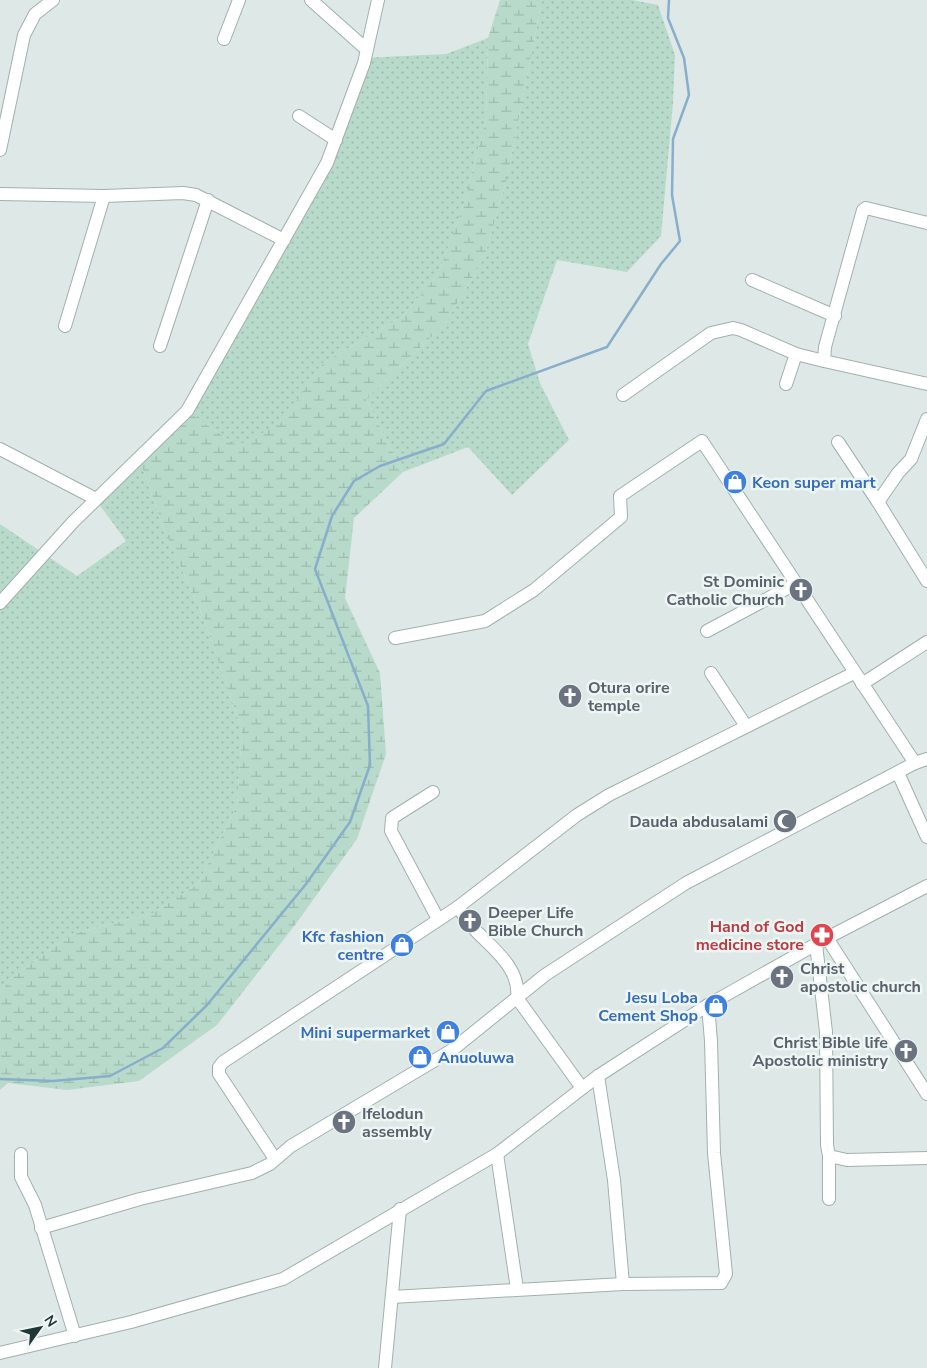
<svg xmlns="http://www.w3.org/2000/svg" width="927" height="1368" font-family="'Nunito Sans',sans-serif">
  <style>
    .grass { fill: url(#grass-dots) }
    .wetland { fill: url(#wetland-marsh) }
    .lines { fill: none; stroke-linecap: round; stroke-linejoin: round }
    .stream { stroke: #88aecc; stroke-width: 2.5 }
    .minor-casing { stroke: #a1b0af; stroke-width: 14 }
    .minor { stroke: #fff; stroke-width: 12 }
    .labels { text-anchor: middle; stroke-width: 5; stroke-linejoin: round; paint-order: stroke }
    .shop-label { font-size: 16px; font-weight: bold; fill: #366cbe; stroke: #eef6f4; text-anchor: end }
    .worship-label { font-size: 16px; font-weight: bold; fill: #5b616d; stroke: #eef6f4; text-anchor: start }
    .health-label { font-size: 16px; font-weight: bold; fill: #be3a42; stroke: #eef6f4; text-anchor: end }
  </style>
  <defs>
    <pattern id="grass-dots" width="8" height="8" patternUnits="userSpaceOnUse" patternTransform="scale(1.25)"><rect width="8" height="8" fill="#b7daca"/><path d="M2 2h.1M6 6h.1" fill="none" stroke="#9dbcae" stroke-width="1.8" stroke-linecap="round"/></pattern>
    <pattern id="wetland-marsh" width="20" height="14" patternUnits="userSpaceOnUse" patternTransform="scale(1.25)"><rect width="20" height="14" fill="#b7daca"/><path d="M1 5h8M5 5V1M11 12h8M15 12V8" fill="none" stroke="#9dbcae"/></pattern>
  </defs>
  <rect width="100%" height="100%" fill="#dee9e7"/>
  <g class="grass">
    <path d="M542 0H632L658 5 675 55 673 103 661 236 627 272 557 260 528 344 540 383 569 440 512 495 468 447 403 472 366 399 444 325 484 258 507 178Z"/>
    <path d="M488 38 486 119 463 207 438 274 402 317 323 363 282 423 238 446 182 408 332 149 363 58 446 54Z"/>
    <path d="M138 455 163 527 204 619 242 730 237 805 198 884 153 913 72 934 10 979 0 994V524L77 576 126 541 96 500Z"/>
  </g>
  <path class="wetland" d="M500 0H542L507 178 484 258 444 325 366 399 403 472 354 518 345 598 380 673 386 754 357 839 295 925 217 1025 139 1081 67 1090 8 1083 0 1090V994L10 979 72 934 153 913 198 884 237 805 242 730 204 619 163 527 138 455 182 408 238 446 281 423 323 363 402 317 438 274 463 207 486 119 488 38Z"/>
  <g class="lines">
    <path class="stream" d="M0 1079 53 1081 110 1076 163 1048 207 1005 306 884 350 822 370 765 368 706 315 569 332 516 354 481 380 466 444 444 486 391 607 347 661 264 680 241 672 195 673 139 689 95 684 58 668 18 669 0"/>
    <g class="minor-casing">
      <g id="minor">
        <path d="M311 0 366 49"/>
        <path d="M224 39 239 0"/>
        <path d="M299 116 336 140"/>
        <path d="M0 150 24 35 35 14 53 0"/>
        <path d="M0 194 104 196 183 193 196 195 284 240"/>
        <path d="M927 223 866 208 863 210 825 347 824 361 927 384"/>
        <path d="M752 280 835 316"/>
        <path d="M65 326 104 196"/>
        <path d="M160 346 208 200"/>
        <path d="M786 384 796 354"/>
        <path d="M623 395 711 333 733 328 741 330 796 354 824 361"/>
        <path d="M927 419 911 459 898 473 878 502 927 581"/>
        <path d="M838 442 878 502"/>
        <path d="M0 449 96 499"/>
        <path d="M0 603 73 522 187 411 327 163 364 63 378 0"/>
        <path d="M707 631 795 584"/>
        <path d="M395 638 485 621 534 590 621 517 620 496 702 441 915 763"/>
        <path d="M711 673 746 726"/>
        <path d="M862 684 927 642"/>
        <path d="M898 773 927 837"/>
        <path d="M433 792 392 818 391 831 438 919"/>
        <path d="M458 907C464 916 470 925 477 932 494 949 521 970 517 998L582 1088"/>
        <path d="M827 938 927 1094"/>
        <path d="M816 944 826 1032 827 1145 829 1156 847 1160 927 1158"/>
        <path d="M598 1076 614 1180 623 1284"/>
        <path d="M21 1154V1177L35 1205 75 1336"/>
        <path d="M497 1154 517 1289"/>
        <path d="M275 1159 219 1074V1067L223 1062 458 907 577 815 609 795 854 673"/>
        <path d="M829 1199V1156"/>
        <path d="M41 1228 140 1199 252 1173 270 1164 291 1146 452 1050 545 975 686 883 915 763 927 759"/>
        <path d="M392 1297 623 1284 721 1283 726 1274 714 1153 711 1041 708 1005"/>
        <path d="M0 1353 131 1322 283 1279 497 1154 598 1076 708 1005 827 938 927 886"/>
        <path d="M385 1368 400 1209"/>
      </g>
    </g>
    <use href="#minor" class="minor"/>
  </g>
  <defs>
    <g id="shop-disc" transform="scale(1.25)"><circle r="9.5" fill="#3f7fe0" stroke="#eef6f4"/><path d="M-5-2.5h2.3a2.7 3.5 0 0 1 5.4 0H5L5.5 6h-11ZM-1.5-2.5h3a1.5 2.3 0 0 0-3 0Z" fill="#fff"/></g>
    <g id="church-disc" transform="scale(1.25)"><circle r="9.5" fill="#6b7280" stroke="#eef6f4"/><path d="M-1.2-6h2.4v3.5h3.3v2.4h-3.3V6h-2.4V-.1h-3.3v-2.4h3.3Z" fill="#fff"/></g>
    <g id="mosque-disc" transform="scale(1.25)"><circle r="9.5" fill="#6b7280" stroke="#eef6f4"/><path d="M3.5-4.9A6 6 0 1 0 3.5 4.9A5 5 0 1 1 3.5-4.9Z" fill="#fff"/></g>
    <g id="pharmacy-disc" transform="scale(1.25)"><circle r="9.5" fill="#e0444e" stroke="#eef6f4"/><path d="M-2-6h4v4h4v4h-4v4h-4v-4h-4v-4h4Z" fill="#fff"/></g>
  </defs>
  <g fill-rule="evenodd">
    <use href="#shop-disc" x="735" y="482"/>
    <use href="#church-disc" x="801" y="590"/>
    <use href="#church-disc" x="570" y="696"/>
    <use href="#mosque-disc" x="785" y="821"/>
    <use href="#church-disc" x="470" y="921"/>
    <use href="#pharmacy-disc" x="822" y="935"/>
    <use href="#shop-disc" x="402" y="945"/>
    <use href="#church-disc" x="782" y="977"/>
    <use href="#shop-disc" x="716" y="1006"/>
    <use href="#shop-disc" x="448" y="1032"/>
    <use href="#church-disc" x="906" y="1051"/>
    <use href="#shop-disc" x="420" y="1057"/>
    <use href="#church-disc" x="344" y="1122"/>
  </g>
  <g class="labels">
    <g class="shop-label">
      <text x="752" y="488" text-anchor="start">Keon super mart</text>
      <text x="384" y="942">Kfc fashion<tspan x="384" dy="18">centre</tspan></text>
      <text x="698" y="1003">Jesu Loba<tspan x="698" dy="18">Cement Shop</tspan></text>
      <text x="430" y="1038">Mini supermarket</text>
      <text x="438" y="1063" text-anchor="start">Anuoluwa</text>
    </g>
    <g class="worship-label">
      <text x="784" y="587" text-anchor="end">St Dominic<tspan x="784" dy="18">Catholic Church</tspan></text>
      <text x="588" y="693">Otura orire<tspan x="588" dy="18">temple</tspan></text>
      <text x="768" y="827" text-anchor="end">Dauda abdusalami</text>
      <text x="488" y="918">Deeper Life<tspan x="488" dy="18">Bible Church</tspan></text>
      <text x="800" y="974">Christ<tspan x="800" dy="18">apostolic church</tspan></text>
      <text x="888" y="1048" text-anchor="end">Christ Bible life<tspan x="888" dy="18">Apostolic ministry</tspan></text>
      <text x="362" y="1119">Ifelodun<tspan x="362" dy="18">assembly</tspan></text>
    </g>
    <g class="health-label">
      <text x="804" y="932">Hand of God<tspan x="804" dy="18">medicine store</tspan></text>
    </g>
  </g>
  <g transform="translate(40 1328) rotate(57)" stroke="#eef6f4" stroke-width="4" paint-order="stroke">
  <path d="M0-4L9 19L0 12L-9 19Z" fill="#203738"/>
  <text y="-8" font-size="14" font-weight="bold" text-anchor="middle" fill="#203738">N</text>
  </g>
</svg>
